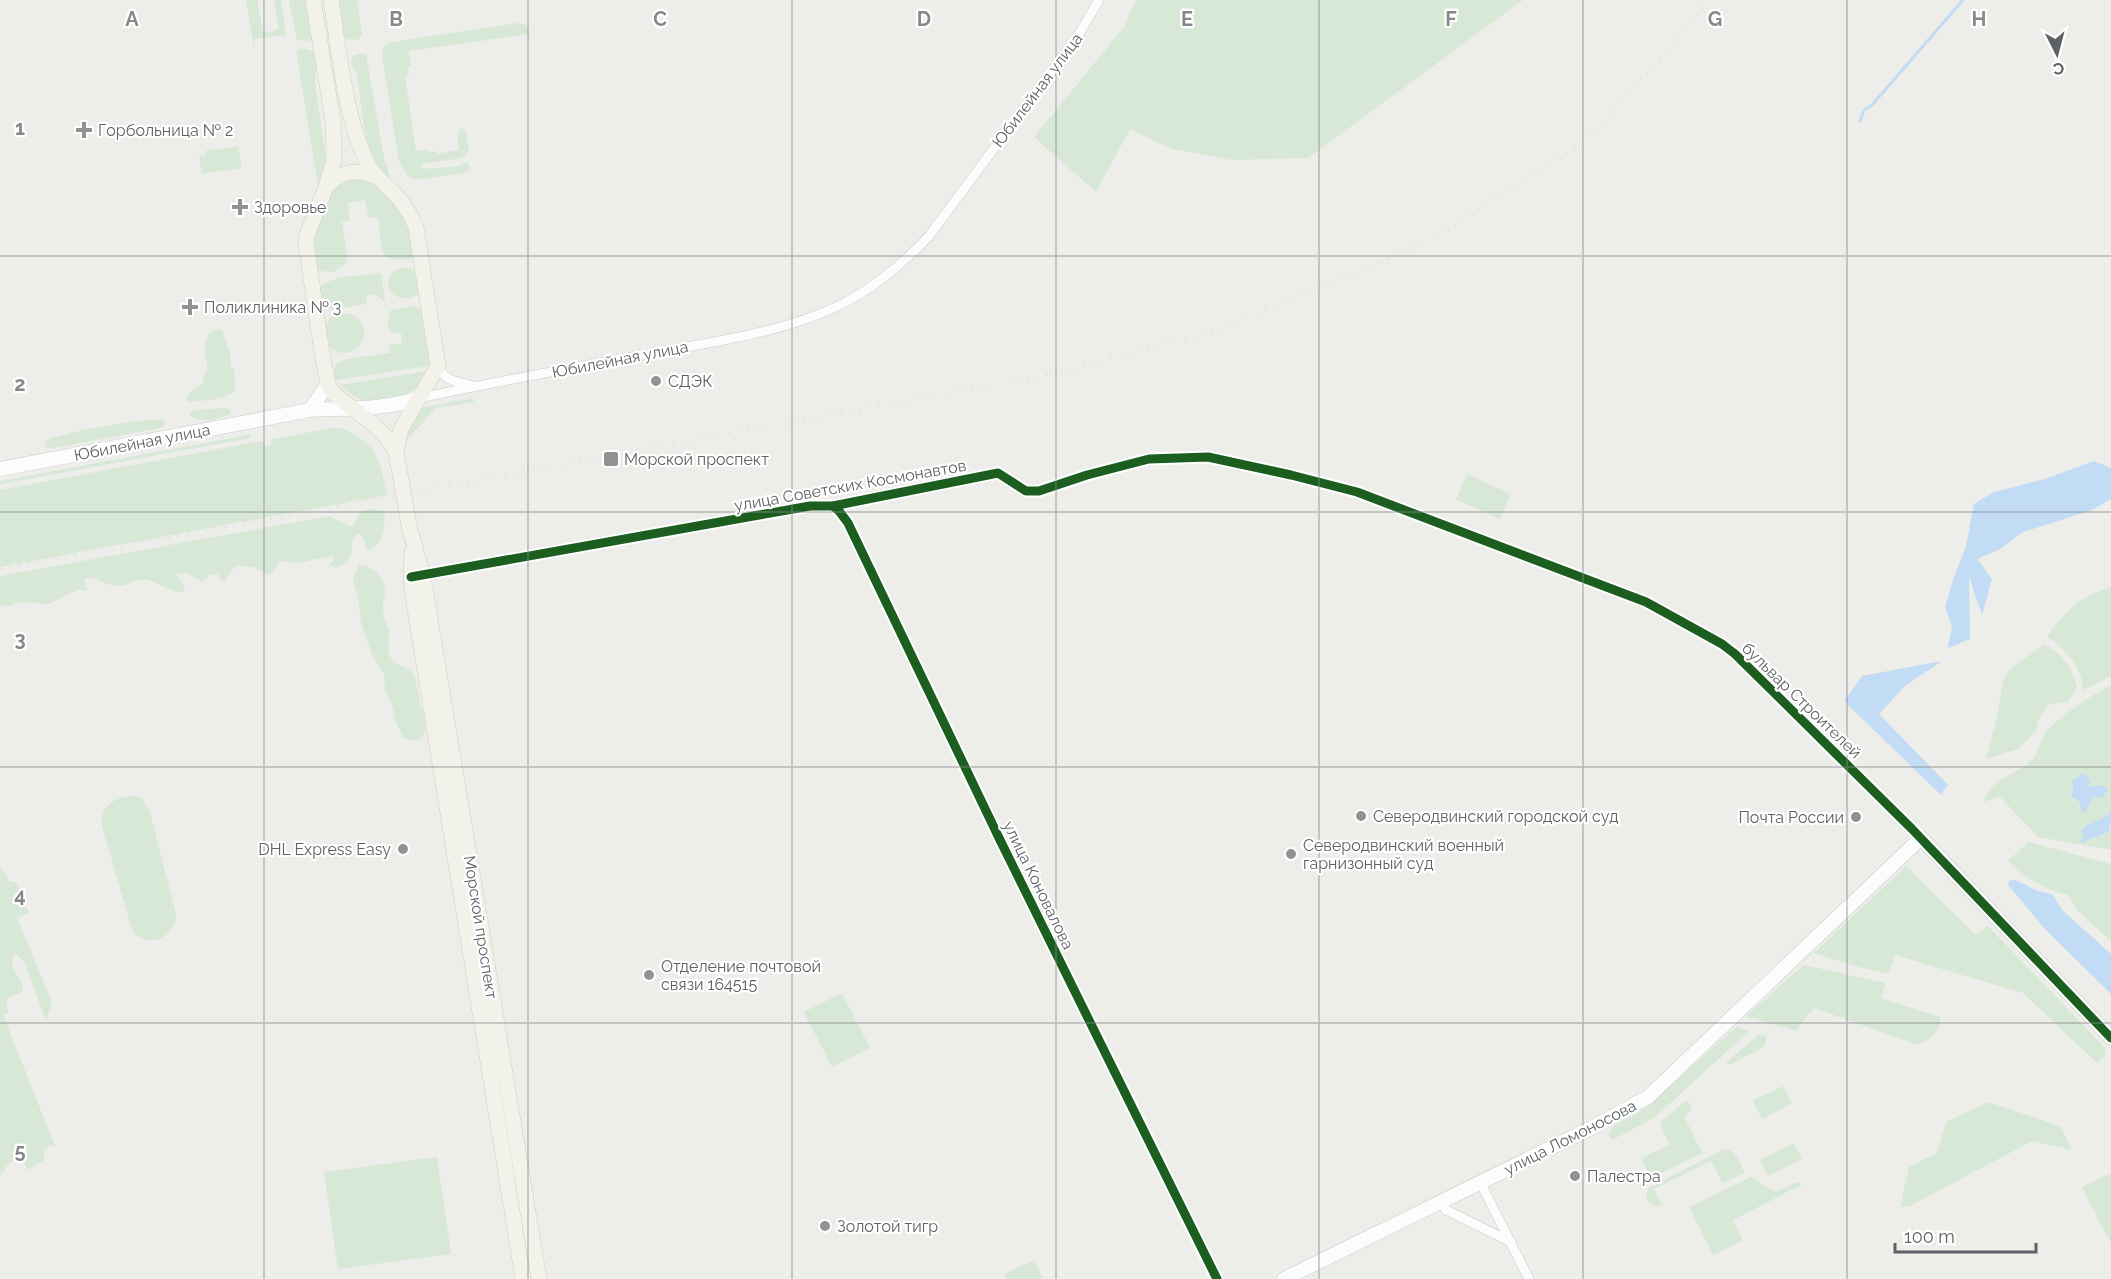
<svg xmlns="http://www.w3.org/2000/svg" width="2111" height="1279" font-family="Raleway,sans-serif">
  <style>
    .green { fill: #d8e8d6; fill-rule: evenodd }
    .water { fill: #c1dcf4 }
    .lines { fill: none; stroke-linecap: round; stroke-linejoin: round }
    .stream { stroke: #c1dcf4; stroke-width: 3 }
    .street-casing { stroke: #cacbca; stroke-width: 10 }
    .secondary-casing { stroke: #c9c9c9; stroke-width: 15 }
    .primary-casing { stroke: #d3cdb9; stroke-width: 16 }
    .street { stroke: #fcfcfc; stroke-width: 9 }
    .secondary { stroke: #fcfcfc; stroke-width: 14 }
    .primary { stroke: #f3f2ea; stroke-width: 15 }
    .rail { stroke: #e3e3e3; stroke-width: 3; stroke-dasharray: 1.5 8; stroke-linecap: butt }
    .cycleway-casing { stroke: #fff; stroke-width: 13 }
    .cycleway { stroke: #1b5e20; stroke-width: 9 }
    .grid { fill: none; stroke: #86888b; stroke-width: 1.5; stroke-opacity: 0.55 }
    .poi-dot { fill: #909294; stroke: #fff; stroke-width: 2 }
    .labels { text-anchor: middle; stroke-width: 4.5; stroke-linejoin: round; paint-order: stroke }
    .street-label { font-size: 16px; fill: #5e6166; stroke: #fff }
    .poi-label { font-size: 16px; fill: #5e6166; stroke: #fff; text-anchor: start }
    .grid-label { font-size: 20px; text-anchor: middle; font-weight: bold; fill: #86888b; stroke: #fff; stroke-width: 4.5; stroke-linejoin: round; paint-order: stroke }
  </style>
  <rect width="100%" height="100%" fill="#edede9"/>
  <g class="green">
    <path d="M246 0H257L263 33 279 29 274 0H281L286 35 254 39 255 48H254Z"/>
    <path d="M289 0H308L312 39 308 41 297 40Z"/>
    <path d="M338 0H357L362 34 358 40 348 39 343 34Z"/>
    <path d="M1136 0H1523L1308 158 1232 160 1172 149 1130 129 1096 192 1034 137 1124 27Z"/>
    <path d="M518 23 526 25 530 34 409 51 411 66 408 67 409 75 405 76 416 151 427 149 428 152 436 151 437 154 459 150 457 134 462 128 466 132 469 151 462 158 422 164 421 169 455 167 467 162 470 167 469 170 464 173 415 180 407 175 399 162 382 56 383 48 389 43 398 41Z"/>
    <path d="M303 48 313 51 317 56 315 84 327 165 321 184 318 186 296 50Z"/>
    <path d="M359 54H366L384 158 391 180C361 154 363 110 357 73L352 67 351 60 354 55Z"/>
    <path d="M238 146 242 168 202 174 199 156 206 155 205 151Z"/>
    <path d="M358 177C380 181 402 204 410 224 414 233 413 248 414 258 375 265 382 249 378 217L369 218 365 200 348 203 350 220 342 222 347 255 345 264 333 272 318 271 316 270 312 246 315 227 330 194 345 180Z"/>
    <path d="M405 267 412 269 419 275 420 293C398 308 378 287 394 271Z"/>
    <path d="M381 273 385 302 374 294 367 296 366 304 334 310 322 307 319 289C331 274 363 276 381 273Z"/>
    <path d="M414 306 423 311 433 360 429 366 336 380 333 372 337 363 346 359 390 353 389 345 402 343 401 333H393C387 327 386 317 391 310Z"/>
    <circle cx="344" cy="333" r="20"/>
    <path d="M219 329 223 331 230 353 231 367 234 369 235 390C230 399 199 402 188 401L186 398 189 393 202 384 205 372 208 369C205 355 200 333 219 329Z"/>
    <path d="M427 371 418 386 402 398 364 401 349 393 340 385Z"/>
    <path d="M473 398 474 402 436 408 405 442C406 430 414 415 424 407Z"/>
    <path d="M226 408 231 410V413C220 420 202 423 190 416V413L194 410Z"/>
    <path d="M164 419 165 426 161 428 53 448 46 447 45 440C83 429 125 421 164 419Z"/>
    <path d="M334 428C342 428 346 430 353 434 380 448 381 468 387 495L0 567V490L262 441 264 446 271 445 272 439Z"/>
    <path d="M248 435H251V438L0 484V481Z"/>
    <path d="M1467 474 1511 494 1499 519 1456 499Z"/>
    <path d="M371 509 384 511C386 525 383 546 367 551L362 535 356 534C346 547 360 557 338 567L328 565 334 561V558L331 556 297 563 282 561 279 562 272 573 269 575 253 567 235 566 225 581 221 580 218 574 209 575 202 582C194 577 188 570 176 575L185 587 183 592C168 592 160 583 147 580 136 577 130 586 119 586 107 586 98 578 87 577L84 579 87 590H77L50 604 20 602 10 606 0 605V576L329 516 352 527 356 522 360 512Z"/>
    <path d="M359 565C374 567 384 576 385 592 385 599 382 604 383 611 384 620 390 628 389 638 389 644 387 649 390 656 395 668 409 664 414 675L426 727 423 736 418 740 404 739 395 720 393 709 385 689 384 674 372 655 361 623 358 597 353 580Z"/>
    <path d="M2111 587V676L2083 690C2082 665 2065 650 2047 636 2069 608 2077 599 2111 587Z"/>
    <path d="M2044 644C2062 653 2073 669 2077 688L2068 701 2048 705 2038 720 2036 731 2018 749 1986 759 1996 721 2003 682 2007 672Z"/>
    <path d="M2111 685V811L2101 820 2090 824 2084 835 2085 841C2095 835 2099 840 2111 829V850L2038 837 1999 796 1984 802C1992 776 2015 776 2032 760 2039 753 2039 742 2044 735 2054 719 2094 694 2111 685ZM2083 773 2089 788 2096 786 2102 797H2092L2079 806 2078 800 2071 797 2073 791 2071 785 2076 777Z"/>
    <path d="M134 796 140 797 149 809 176 914C175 938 151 948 133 933L102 826C99 806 116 796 134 796Z"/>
    <path d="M2028 842 2111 864V941L2078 911 2068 895C2044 890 2026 878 2008 861Z"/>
    <path d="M1906 866 1976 935 1988 926 2106 1049 2104 1057 2097 1063 2023 993 1895 955 1888 974 1851 965 1814 953Z"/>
    <path d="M0 868 6 874 10 882H16L29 913 17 918 52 1002 46 1021 25 963 15 953C5 966 23 977 23 990L20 993 6 999 8 1013 3 1015 55 1146H47L48 1152 45 1147 43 1161 28 1170 21 1157 9 1163 0 1176Z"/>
    <path d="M1804 965 1885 983 1881 998 1940 1017C1941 1033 1931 1038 1918 1045L1814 1008 1796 1031 1746 1016Z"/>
    <path d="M842 993 870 1048 832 1067 804 1012Z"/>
    <path d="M1736 1027 1749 1031 1654 1118 1612 1140 1609 1136V1131L1615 1125 1647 1107Z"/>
    <path d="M1759 1034 1767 1037 1764 1047 1729 1065 1726 1063Z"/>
    <path d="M1783 1086 1792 1103 1762 1119 1753 1101Z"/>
    <path d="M1687 1100 1692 1107 1685 1118 1702 1153 1651 1178 1641 1158 1669 1145 1660 1122Z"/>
    <path d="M1988 1102 2060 1126 2072 1150 2032 1141 1910 1206 1900 1207 1909 1167 1937 1153 1946 1122Z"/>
    <path d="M1794 1143 1802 1159 1768 1176 1760 1160Z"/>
    <path d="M1724 1149C1736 1150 1740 1163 1745 1173L1723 1183 1711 1161 1654 1189 1662 1206C1652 1208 1647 1203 1646 1194L1650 1187Z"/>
    <path d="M437 1157 451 1254 338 1269 324 1172Z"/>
    <path d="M2111 1173V1244L2082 1187Z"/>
    <path d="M1751 1177 1775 1192 1797 1182 1803 1184 1733 1220 1743 1240 1713 1255 1689 1207Z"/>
    <path d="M1035 1260 1043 1279H1007L1004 1274Z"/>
  </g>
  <g class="water">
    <path d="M2094 461 2111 468V499L2092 510 2023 532 2000 549 1977 559 1992 579 1982 615 1969 577 1970 639 1948 648 1952 627 1945 607 1955 574 1966 547 1974 504 1994 492 2045 479Z"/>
    <path d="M1942 661 1905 686 1879 714 1948 785 1941 795 1844 701 1862 676Z"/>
    <path d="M2083 773 2090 780 2089 787 2099 785 2106 787 2107 791 2102 797H2092L2086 812H2082L2078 800 2071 797 2073 791 2072 781Z"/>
    <path d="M2111 811 2110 830C2099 839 2090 836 2083 843L2080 842 2084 837 2081 832C2088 821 2102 822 2111 811Z"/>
    <path d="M2015 880 2038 891 2052 894 2062 910 2111 954V994L2046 930 2008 885 2009 881Z"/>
  </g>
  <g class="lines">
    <path class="stream" d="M1860 121 1864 110 1872 105 1963 0"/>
    <g class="street-casing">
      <g id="street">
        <path d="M438 366C444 381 459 382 473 386"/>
        <path d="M420 398C502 380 584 366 665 351 723 340 782 332 836 307 870 291 904 263 929 236L1079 34 1099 0"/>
        <path d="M833 506 839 511 848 523 1000 840 1217 1279"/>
        <path d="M419 576 810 506H833L998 473 1026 491H1039L1087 475 1149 459 1208 457 1291 475 1357 492 1646 602 1722 644 1735 654 1921 838"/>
        <path d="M1480 1182 1529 1279"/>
        <path d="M1441 1202 1446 1210 1511 1242"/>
      </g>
    </g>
    <g class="secondary-casing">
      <g id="secondary">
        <path d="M310 410 328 384"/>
        <path d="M0 469 310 410C348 408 384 410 420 398"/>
        <path d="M1284 1279 1597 1125 1648 1097 1921 838 2111 1038"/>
      </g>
    </g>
    <g class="primary-casing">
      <g id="primary">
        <path d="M313 0 333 121 334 160 326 187 307 235 306 243 322 353 328 384 332 392C355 413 380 423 396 452"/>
        <path d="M331 0C339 51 345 120 369 166 375 177 385 184 394 193 404 203 411 215 416 228L438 366 401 429 396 452 410 530 423 576 539 1279"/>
        <path d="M326 187C344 170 353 169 376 176"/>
        <path d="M412 553 411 577 414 602 523 1279"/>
      </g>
    </g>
    <use href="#street" class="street"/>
    <use href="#secondary" class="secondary"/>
    <use href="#primary" class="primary"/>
    <path class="rail" d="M0 569 1060 372 1220 329 1435 239 1580 145 1691 25 1708 0"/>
    <g class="cycleway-casing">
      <g id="cycleway">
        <path d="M833 506 839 511 848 523 1000 840 1217 1279"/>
        <path d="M411 577 810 506H833L998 473 1026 491H1039L1087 475 1149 459 1208 457 1291 475 1357 492 1646 602 1722 644 1735 654 1912 829 2111 1038"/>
      </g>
    </g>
    <use href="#cycleway" class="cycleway"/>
  </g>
  <path class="grid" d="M264 0V1279M528 0V1279M792 0V1279M1056 0V1279M1319 0V1279M1583 0V1279M1847 0V1279M0 256H2111M0 512H2111M0 767H2111M0 1023H2111"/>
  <g class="poi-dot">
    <path d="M81 121h6v6h6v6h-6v6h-6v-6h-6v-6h6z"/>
    <path d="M237 198h6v6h6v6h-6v6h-6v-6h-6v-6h6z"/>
    <path d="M187 298h6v6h6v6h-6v6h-6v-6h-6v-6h6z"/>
    <circle cx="656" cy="381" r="6"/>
    <rect x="603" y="451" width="16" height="16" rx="3"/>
    <circle cx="1361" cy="816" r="6"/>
    <circle cx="1856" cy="817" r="6"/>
    <circle cx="403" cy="849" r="6"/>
    <circle cx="1291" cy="854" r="6"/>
    <circle cx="649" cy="975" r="6"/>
    <circle cx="1575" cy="1176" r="6"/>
    <circle cx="825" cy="1226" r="6"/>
  </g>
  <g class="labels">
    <g class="street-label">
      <text transform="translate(1037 90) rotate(-53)" y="6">Юбилейная улица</text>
      <text transform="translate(620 359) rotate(-11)" y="6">Юбилейная улица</text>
      <text transform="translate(142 442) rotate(-11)" y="6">Юбилейная улица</text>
      <text transform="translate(850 485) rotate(-10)" y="6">улица Советских Космонавтов</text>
      <text transform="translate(1802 700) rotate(44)" y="6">бульвар Строителей</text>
      <text transform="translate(1039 885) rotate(64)" y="6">улица Коновалова</text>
      <text transform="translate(481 927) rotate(81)" y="6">Морской проспект</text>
      <text transform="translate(1570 1137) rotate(-27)" y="6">улица Ломоносова</text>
    </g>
    <g class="poi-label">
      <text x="98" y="136">Горбольница № 2</text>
      <text x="254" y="213">Здоровье</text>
      <text x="204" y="313">Поликлиника № 3</text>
      <text x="668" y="387">СДЭК</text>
      <text x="624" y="465">Морской проспект</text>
      <text x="1373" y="822">Северодвинский городской суд</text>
      <text x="1844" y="823" text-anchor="end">Почта России</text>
      <text x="1303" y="851">Северодвинский военный<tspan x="1303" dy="18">гарнизонный суд</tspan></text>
      <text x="391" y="855" text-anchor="end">DHL Express Easy</text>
      <text x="661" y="972">Отделение почтовой<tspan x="661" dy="18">связи 164515</tspan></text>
      <text x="1587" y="1182">Палестра</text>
      <text x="837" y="1232">Золотой тигр</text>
    </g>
  </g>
  <g class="grid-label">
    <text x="132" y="26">A</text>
    <text x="396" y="26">B</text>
    <text x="660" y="26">C</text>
    <text x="924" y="26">D</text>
    <text x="1187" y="26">E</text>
    <text x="1451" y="26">F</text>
    <text x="1715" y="26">G</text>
    <text x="1979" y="26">H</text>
    <text x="20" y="135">1</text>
    <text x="20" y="391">2</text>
    <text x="20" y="646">3</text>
    <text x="20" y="902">4</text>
    <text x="20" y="1158">5</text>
  </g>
  <g transform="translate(2057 54) rotate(174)" stroke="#ffffff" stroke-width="4.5" paint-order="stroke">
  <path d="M0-4.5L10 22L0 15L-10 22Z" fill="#5e6166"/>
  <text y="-9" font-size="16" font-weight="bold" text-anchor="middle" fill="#5e6166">С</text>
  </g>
  <path d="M1895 1243v9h141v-9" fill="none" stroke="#5e6166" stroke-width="3"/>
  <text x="1904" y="1243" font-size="18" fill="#5e6166" stroke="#ffffff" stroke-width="4.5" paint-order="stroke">100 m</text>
</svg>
